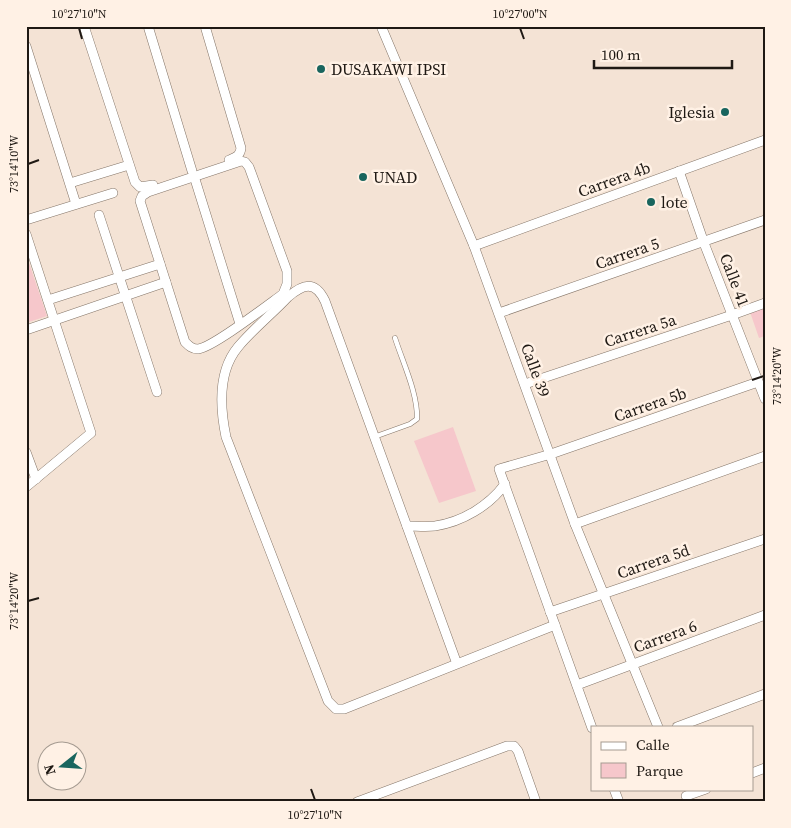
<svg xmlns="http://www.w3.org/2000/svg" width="791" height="828" font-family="'Source Serif 4',serif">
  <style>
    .green { fill: #f6c7cb }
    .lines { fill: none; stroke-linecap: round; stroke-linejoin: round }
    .lane-casing { stroke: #857669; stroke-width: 5.5 }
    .street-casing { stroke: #857669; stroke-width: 10 }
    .lane { stroke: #fff; stroke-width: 4.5 }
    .street { stroke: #fff; stroke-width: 9 }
    .ticks { fill: none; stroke: #1f1914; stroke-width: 2 }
    .poi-dot { fill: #19655e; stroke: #fff1e5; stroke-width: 2 }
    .labels { text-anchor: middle; stroke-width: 5; stroke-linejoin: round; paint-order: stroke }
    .poi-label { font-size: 16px; fill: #1f1914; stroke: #fff1e5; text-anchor: start }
    .street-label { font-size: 16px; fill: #1f1914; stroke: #fff1e5 }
    .neatline { fill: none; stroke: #1f1914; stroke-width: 2 }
    .ticks-label { font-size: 12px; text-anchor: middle; fill: #1f1914 }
  </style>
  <rect width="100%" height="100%" fill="#f4e3d5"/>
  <g class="green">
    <path d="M26 254 47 316 26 323Z"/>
    <path d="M765 307V336L759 338 750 312Z"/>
    <path d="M453 427 476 491 439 503 414 441Z"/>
  </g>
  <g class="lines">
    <g class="lane-casing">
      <path id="lane" d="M374 437 410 424 417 419C418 394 403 363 395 338"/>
    </g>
    <g class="street-casing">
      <g id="street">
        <path d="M84 26 135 182 140 187 153 185"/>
        <path d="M148 26 192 171"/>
        <path d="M205 26 241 148C240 156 236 157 229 160"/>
        <path d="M381 26 474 246 575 524 658 727"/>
        <path d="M26 46 76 204"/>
        <path d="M241 161 245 162 249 167 287 271V284L283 294C269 304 212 348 198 349 192 349 189 346 185 342L140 201 142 196 148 192Z"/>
        <path d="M679 171 704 243 765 399"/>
        <path d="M194 176 240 324"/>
        <path d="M70 183 129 165"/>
        <path d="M99 215 157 392"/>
        <path d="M26 220 113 193"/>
        <path d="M26 234 91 433 26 487"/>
        <path d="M474 246 765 140"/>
        <path d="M48 300 160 264"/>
        <path d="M499 313 765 220"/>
        <path d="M26 330 166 282"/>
        <path d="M525 384 732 315 765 303"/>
        <path d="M26 452 36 479"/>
        <path d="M575 524 765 456"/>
        <path d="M407 526C416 526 426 527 435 526 462 522 489 506 505 484"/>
        <path d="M550 612 765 539"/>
        <path d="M457 664 325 301C315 280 303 284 288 297 272 314 253 329 238 347 218 371 220 408 226 437L328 701 336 709H344L555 625"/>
        <path d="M577 685 765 615"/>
        <path d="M677 727 765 694"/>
        <path d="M592 728 499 469 551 454 758 382"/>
        <path d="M752 773 765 768"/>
        <path d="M614 789 619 802"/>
        <path d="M686 796 706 789"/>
        <path d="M357 802 507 746H514L518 751 536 802"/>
      </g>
    </g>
    <use href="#lane" class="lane"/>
    <use href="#street" class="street"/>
  </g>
  <path class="ticks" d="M79 28 82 39M520 28 524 39M28 164 39 160M752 380 764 376M28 601 39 598M311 789 315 800"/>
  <g class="poi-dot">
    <circle cx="321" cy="69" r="5"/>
    <circle cx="725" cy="112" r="5"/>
    <circle cx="363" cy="177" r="5"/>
    <circle cx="651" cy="202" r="5"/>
  </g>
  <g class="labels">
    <g class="poi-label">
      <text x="331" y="75">DUSAKAWI IPSI</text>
      <text x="715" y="118" text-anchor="end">Iglesia</text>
      <text x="373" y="183">UNAD</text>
      <text x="661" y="208">lote</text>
    </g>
    <g class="street-label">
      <text transform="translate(614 179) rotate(-20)" y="6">Carrera 4b</text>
      <text transform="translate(627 253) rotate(-19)" y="6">Carrera 5</text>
      <text transform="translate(735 280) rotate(69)" y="6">Calle 41</text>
      <text transform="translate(640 330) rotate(-18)" y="6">Carrera 5a</text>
      <text transform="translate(536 370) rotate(70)" y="6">Calle 39</text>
      <text transform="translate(650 404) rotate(-19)" y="6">Carrera 5b</text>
      <text transform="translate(653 561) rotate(-19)" y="6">Carrera 5d</text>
      <text transform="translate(665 636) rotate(-20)" y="6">Carrera 6</text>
    </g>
  </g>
  <rect width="791" height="828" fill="none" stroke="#fff1e5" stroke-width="55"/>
  <rect x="591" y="726" width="162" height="65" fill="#fff1e5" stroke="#a59b91"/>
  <rect x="601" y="742" width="25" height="8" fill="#ffffff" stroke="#a59b91"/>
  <text x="636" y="750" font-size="15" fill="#1f1914">Calle</text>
  <rect x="601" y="763" width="25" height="15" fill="#f6c7cb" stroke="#a59b91"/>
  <text x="636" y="776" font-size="15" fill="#1f1914">Parque</text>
  <g transform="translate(62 766) rotate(253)"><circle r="24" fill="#fff1e5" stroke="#a59b91"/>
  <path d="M0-4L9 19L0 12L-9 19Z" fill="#19655e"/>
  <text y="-8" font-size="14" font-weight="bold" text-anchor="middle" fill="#1f1914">N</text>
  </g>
  <path d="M594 60v8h138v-8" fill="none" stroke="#1f1914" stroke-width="2.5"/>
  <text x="601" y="60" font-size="15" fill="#1f1914" stroke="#fff1e5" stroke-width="4" paint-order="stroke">100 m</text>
  <rect x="28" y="28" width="736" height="772" class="neatline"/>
  <g class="ticks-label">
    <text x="79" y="18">10°27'10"N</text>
    <text x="520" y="18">10°27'00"N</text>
    <text transform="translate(14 164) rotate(-90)" y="4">73°14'10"W</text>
    <text transform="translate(777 376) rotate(-90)" y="4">73°14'20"W</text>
    <text transform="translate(14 601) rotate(-90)" y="4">73°14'20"W</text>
    <text x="315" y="819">10°27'10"N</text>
  </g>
</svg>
